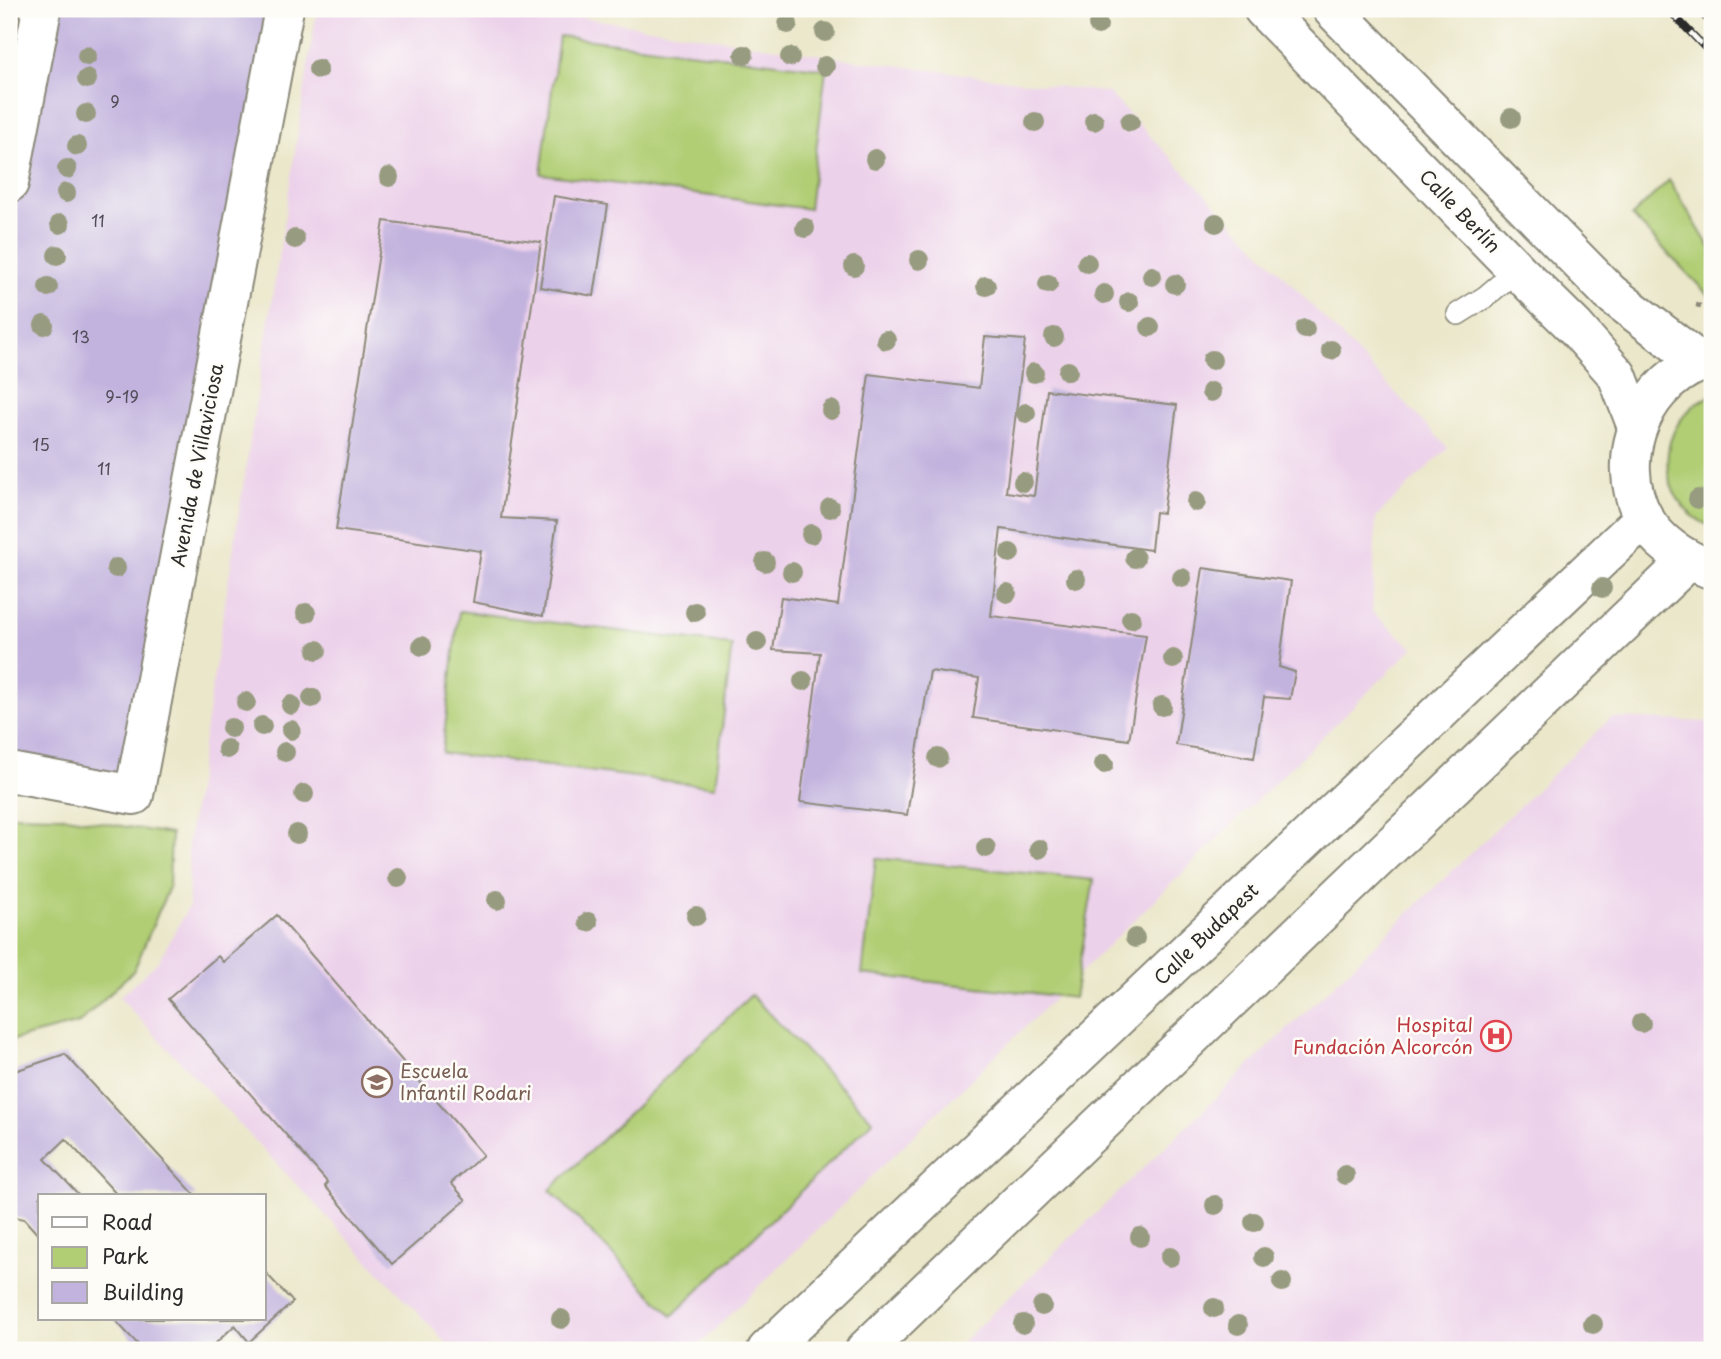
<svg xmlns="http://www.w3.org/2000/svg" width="1721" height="1359" font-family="'Playpen Sans',sans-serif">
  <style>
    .built { fill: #ecd1ea }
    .green { fill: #b1ce75; stroke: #6e7c50; stroke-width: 2 }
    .building { fill: #c2b3de }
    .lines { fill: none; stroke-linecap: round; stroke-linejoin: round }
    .lane-casing { stroke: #8b897a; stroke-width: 24 }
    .street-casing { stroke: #8b897a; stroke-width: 42 }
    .path { stroke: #8b897a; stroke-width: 4.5; stroke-dasharray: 5 5; stroke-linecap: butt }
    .lane { stroke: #fff; stroke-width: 21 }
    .street { stroke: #fff; stroke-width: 38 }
    .rail-casing { stroke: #2b2b2b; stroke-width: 8 }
    .rail { stroke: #fdfcf7; stroke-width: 5; stroke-dasharray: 16; stroke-linecap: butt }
    .tree { fill: #979b7f }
    .labels { text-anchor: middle; stroke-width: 5; stroke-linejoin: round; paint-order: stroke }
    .number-label { font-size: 16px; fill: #514d58 }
    .street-label { font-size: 19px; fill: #2b2b2b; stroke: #fdfcf7 }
    .health-label { font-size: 19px; fill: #be3a42; stroke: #fdfcf7; text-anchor: end }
    .education-label { font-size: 19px; fill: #785e54; stroke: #fdfcf7; text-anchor: start }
  </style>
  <rect width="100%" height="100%" fill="#fdfcf7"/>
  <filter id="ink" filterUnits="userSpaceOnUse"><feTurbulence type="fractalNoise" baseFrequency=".0143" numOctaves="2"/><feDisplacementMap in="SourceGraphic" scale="14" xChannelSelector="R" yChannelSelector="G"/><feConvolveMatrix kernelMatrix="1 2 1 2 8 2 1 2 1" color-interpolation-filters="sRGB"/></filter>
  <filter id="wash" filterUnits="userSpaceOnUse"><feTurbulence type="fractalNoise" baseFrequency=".00686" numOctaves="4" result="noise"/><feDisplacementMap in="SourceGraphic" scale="28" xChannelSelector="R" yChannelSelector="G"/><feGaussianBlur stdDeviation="1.57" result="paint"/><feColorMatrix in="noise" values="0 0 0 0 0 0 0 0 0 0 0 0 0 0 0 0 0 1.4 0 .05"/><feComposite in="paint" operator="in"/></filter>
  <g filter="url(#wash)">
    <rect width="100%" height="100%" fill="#ebe7ca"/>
    <g class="built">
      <path d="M317 9H529L847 59 1109 93 1448 448 1376 517 1372 612 1413 648 694 1350H453L119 997 158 962 189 906 188 842Z"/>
      <path d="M1611 718 1712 722V1350H954Z"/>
    </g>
    <g class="green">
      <path d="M559 36 826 69 809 209 541 174Z"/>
      <path d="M1669 180 1712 251V299L1632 216Z"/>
      <path d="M1712 395V527C1652 503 1653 420 1712 395Z"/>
      <path d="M459 611 732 645 715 787 442 753Z"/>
      <path d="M9 815 60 816 171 834 169 887 134 970 79 1023 9 1041Z"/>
      <path d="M876 858 1094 880 1074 998 862 974Z"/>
      <path d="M751 995 873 1121 672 1316 550 1190Z"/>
    </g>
    <g id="blocks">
      <g class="building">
        <path d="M41 9H292L134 795 9 772V165Z"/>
        <path d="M554 196 608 205 594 296 540 287Z"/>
        <path d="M384 221 541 242 501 518 557 521 543 616 473 602 481 551 336 530Z"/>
        <path d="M985 337 1025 340 1006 492 1034 496 1047 390 1177 405 1163 513 1155 512 1151 550 1001 529 991 616 1146 635 1129 740 973 718 979 678 930 671 907 815 800 802 820 653 773 650 781 597 838 605 869 374 979 388Z"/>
        <path d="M1203 568 1291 581 1279 667 1295 672 1290 699 1264 697 1254 758 1176 745Z"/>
        <path d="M277 915 483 1155 451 1183 466 1200 392 1264 325 1186 328 1183 168 999 218 956 223 962Z"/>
        <path d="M65 1054 196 1196H118L66 1139 45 1159 80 1196H40V1237L24 1219 9 1216V1073Z"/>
        <path d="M264 1271 293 1302 249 1342 235 1325 215 1344 222 1350H143L114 1319H264Z"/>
      </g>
    </g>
  </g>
  <g filter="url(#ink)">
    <use href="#blocks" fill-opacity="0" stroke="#8b897a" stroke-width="2"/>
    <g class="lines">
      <g class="lane-casing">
        <path id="lane" d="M1458 314 1485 297 1517 270"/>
      </g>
      <g class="street-casing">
        <g id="street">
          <path d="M1263 9 1517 270 1575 327 1617 375 1637 427"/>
          <path d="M1332 9 1610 293 1700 362"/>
          <path d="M9 183 42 9"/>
          <path d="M1710 569C1684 559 1658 543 1644 518 1610 457 1645 375 1712 359"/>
          <path d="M9 772 134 795 284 9H280"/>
          <path d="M767 1350 1644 518"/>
          <path d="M865 1350 1688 561"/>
        </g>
      </g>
      <path class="path" d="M1696 305 1712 308"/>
      <use href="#lane" class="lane"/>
      <use href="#street" class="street"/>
      <g class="rail-casing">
        <g id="rail">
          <path d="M1668 9 1712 55"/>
          <path d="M1698 9 1712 24"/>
        </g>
      </g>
      <use href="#rail" class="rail"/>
    </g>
    <g class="tree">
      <circle cx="788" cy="24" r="10"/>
      <circle cx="1098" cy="25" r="10"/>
      <circle cx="825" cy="32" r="10"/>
      <circle cx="744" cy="55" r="10"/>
      <circle cx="87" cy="56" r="10"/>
      <circle cx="790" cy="57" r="10"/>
      <circle cx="825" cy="66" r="10"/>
      <circle cx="318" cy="69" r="10"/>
      <circle cx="87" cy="79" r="10"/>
      <circle cx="86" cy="114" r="10"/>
      <circle cx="1511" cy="118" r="10"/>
      <circle cx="1094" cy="121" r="10"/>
      <circle cx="1035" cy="122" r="10"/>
      <circle cx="1130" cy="122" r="10"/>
      <circle cx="77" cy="146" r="10"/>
      <circle cx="875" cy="159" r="10"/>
      <circle cx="67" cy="169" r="10"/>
      <circle cx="389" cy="177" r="10"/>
      <circle cx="66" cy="193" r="10"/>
      <circle cx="1216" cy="223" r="10"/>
      <circle cx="60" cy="224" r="10"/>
      <circle cx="805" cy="228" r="10"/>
      <circle cx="295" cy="239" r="10"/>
      <circle cx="57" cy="255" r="10"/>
      <circle cx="919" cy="260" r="10"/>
      <circle cx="1087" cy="263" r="10"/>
      <circle cx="854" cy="266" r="10"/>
      <circle cx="1152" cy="276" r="10"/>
      <circle cx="1048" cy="284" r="10"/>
      <circle cx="1175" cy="284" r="10"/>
      <circle cx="986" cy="286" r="10"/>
      <circle cx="48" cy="287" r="10"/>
      <circle cx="1104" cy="294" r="10"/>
      <circle cx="1129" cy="302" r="10"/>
      <circle cx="44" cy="325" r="10"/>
      <circle cx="1150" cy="327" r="10"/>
      <circle cx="1305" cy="329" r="10"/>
      <circle cx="1054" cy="337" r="10"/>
      <circle cx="886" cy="340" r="10"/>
      <circle cx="1331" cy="350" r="10"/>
      <circle cx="1212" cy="360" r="10"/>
      <circle cx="1068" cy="371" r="10"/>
      <circle cx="1034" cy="373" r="10"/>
      <circle cx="1211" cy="392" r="10"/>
      <circle cx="831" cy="410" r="10"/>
      <circle cx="1026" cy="413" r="10"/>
      <circle cx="1023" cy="482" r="10"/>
      <circle cx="1698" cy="499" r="10"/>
      <circle cx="1196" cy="502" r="10"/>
      <circle cx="830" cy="508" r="10"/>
      <circle cx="811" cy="534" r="10"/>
      <circle cx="1010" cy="553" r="10"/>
      <circle cx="1135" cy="558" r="10"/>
      <circle cx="765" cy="562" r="10"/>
      <circle cx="116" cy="568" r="10"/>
      <circle cx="792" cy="572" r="10"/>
      <circle cx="1182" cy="578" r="10"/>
      <circle cx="1076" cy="579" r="10"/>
      <circle cx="1602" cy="588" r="10"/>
      <circle cx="1007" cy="593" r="10"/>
      <circle cx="695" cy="612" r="10"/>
      <circle cx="306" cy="613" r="10"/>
      <circle cx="1131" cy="619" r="10"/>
      <circle cx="757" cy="642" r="10"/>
      <circle cx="422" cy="646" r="10"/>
      <circle cx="317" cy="650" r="10"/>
      <circle cx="1173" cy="659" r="10"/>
      <circle cx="803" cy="681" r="10"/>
      <circle cx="312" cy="698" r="10"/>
      <circle cx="246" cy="702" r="10"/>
      <circle cx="291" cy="705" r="10"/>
      <circle cx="1162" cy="706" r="10"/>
      <circle cx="262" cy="726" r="10"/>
      <circle cx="231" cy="728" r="10"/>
      <circle cx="291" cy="730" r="10"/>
      <circle cx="227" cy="749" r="10"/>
      <circle cx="285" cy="752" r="10"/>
      <circle cx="938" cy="758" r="10"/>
      <circle cx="1104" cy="764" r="10"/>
      <circle cx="304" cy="794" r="10"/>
      <circle cx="297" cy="834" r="10"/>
      <circle cx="986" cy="848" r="10"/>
      <circle cx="1039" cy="849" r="10"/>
      <circle cx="398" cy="878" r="10"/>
      <circle cx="497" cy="900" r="10"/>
      <circle cx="696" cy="916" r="10"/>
      <circle cx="588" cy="922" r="10"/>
      <circle cx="1135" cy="938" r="10"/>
      <circle cx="1641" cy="1023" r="10"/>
      <circle cx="1345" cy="1175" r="10"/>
      <circle cx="1215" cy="1205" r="10"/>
      <circle cx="1254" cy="1222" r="10"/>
      <circle cx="1140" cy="1237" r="10"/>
      <circle cx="1170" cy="1257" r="10"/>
      <circle cx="1264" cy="1257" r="10"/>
      <circle cx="1282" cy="1282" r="10"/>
      <circle cx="1042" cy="1306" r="10"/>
      <circle cx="1214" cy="1308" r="10"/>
      <circle cx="561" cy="1319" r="10"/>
      <circle cx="1023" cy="1324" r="10"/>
      <circle cx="1593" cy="1324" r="10"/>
      <circle cx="1238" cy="1325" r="10"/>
    </g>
  </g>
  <defs>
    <g id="hospital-ring" transform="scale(1.575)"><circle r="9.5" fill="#fdfcf7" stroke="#e0444e" stroke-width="1.5"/><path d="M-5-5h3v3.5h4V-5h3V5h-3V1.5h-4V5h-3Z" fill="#e0444e"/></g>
    <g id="school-ring" transform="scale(1.575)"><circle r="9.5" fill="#fdfcf7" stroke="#8d6e63" stroke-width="1.5"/><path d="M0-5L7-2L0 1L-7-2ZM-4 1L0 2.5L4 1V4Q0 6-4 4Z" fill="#8d6e63"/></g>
  </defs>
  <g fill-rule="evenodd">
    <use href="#hospital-ring" x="1496" y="1036"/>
    <use href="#school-ring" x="377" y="1082"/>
  </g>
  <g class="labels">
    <g class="number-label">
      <text x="115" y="108">9</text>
      <text x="98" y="227">11</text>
      <text x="81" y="343">13</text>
      <text x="122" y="403">9-19</text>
      <text x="41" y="451">15</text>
      <text x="104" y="475">11</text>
    </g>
    <g class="street-label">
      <text transform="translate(1460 211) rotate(46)" y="7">Calle Berlín</text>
      <text transform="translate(197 465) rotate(-79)" y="7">Avenida de Villaviciosa</text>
      <text transform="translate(1206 934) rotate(-44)" y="7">Calle Budapest</text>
    </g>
    <g class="health-label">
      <text x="1473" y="1032">Hospital<tspan x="1473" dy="22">Fundación Alcorcón</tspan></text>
    </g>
    <g class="education-label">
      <text x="400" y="1078">Escuela<tspan x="400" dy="22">Infantil Rodari</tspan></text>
    </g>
  </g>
  <rect width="1721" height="1359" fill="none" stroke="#fdfcf7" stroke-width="35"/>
  <rect x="38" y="1194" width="228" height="126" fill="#fdfcf7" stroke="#a9a8a5" stroke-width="2"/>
  <rect x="52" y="1217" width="35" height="10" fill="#ffffff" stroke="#a9a8a5" stroke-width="2"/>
  <text x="102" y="1230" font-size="21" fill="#2b2b2b">Road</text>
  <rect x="52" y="1247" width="35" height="21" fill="#b1ce75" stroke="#a9a8a5" stroke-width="2"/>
  <text x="102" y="1264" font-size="21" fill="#2b2b2b">Park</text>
  <rect x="52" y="1282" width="35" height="21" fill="#c2b3de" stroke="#a9a8a5" stroke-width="2"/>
  <text x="102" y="1300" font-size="21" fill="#2b2b2b">Building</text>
</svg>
